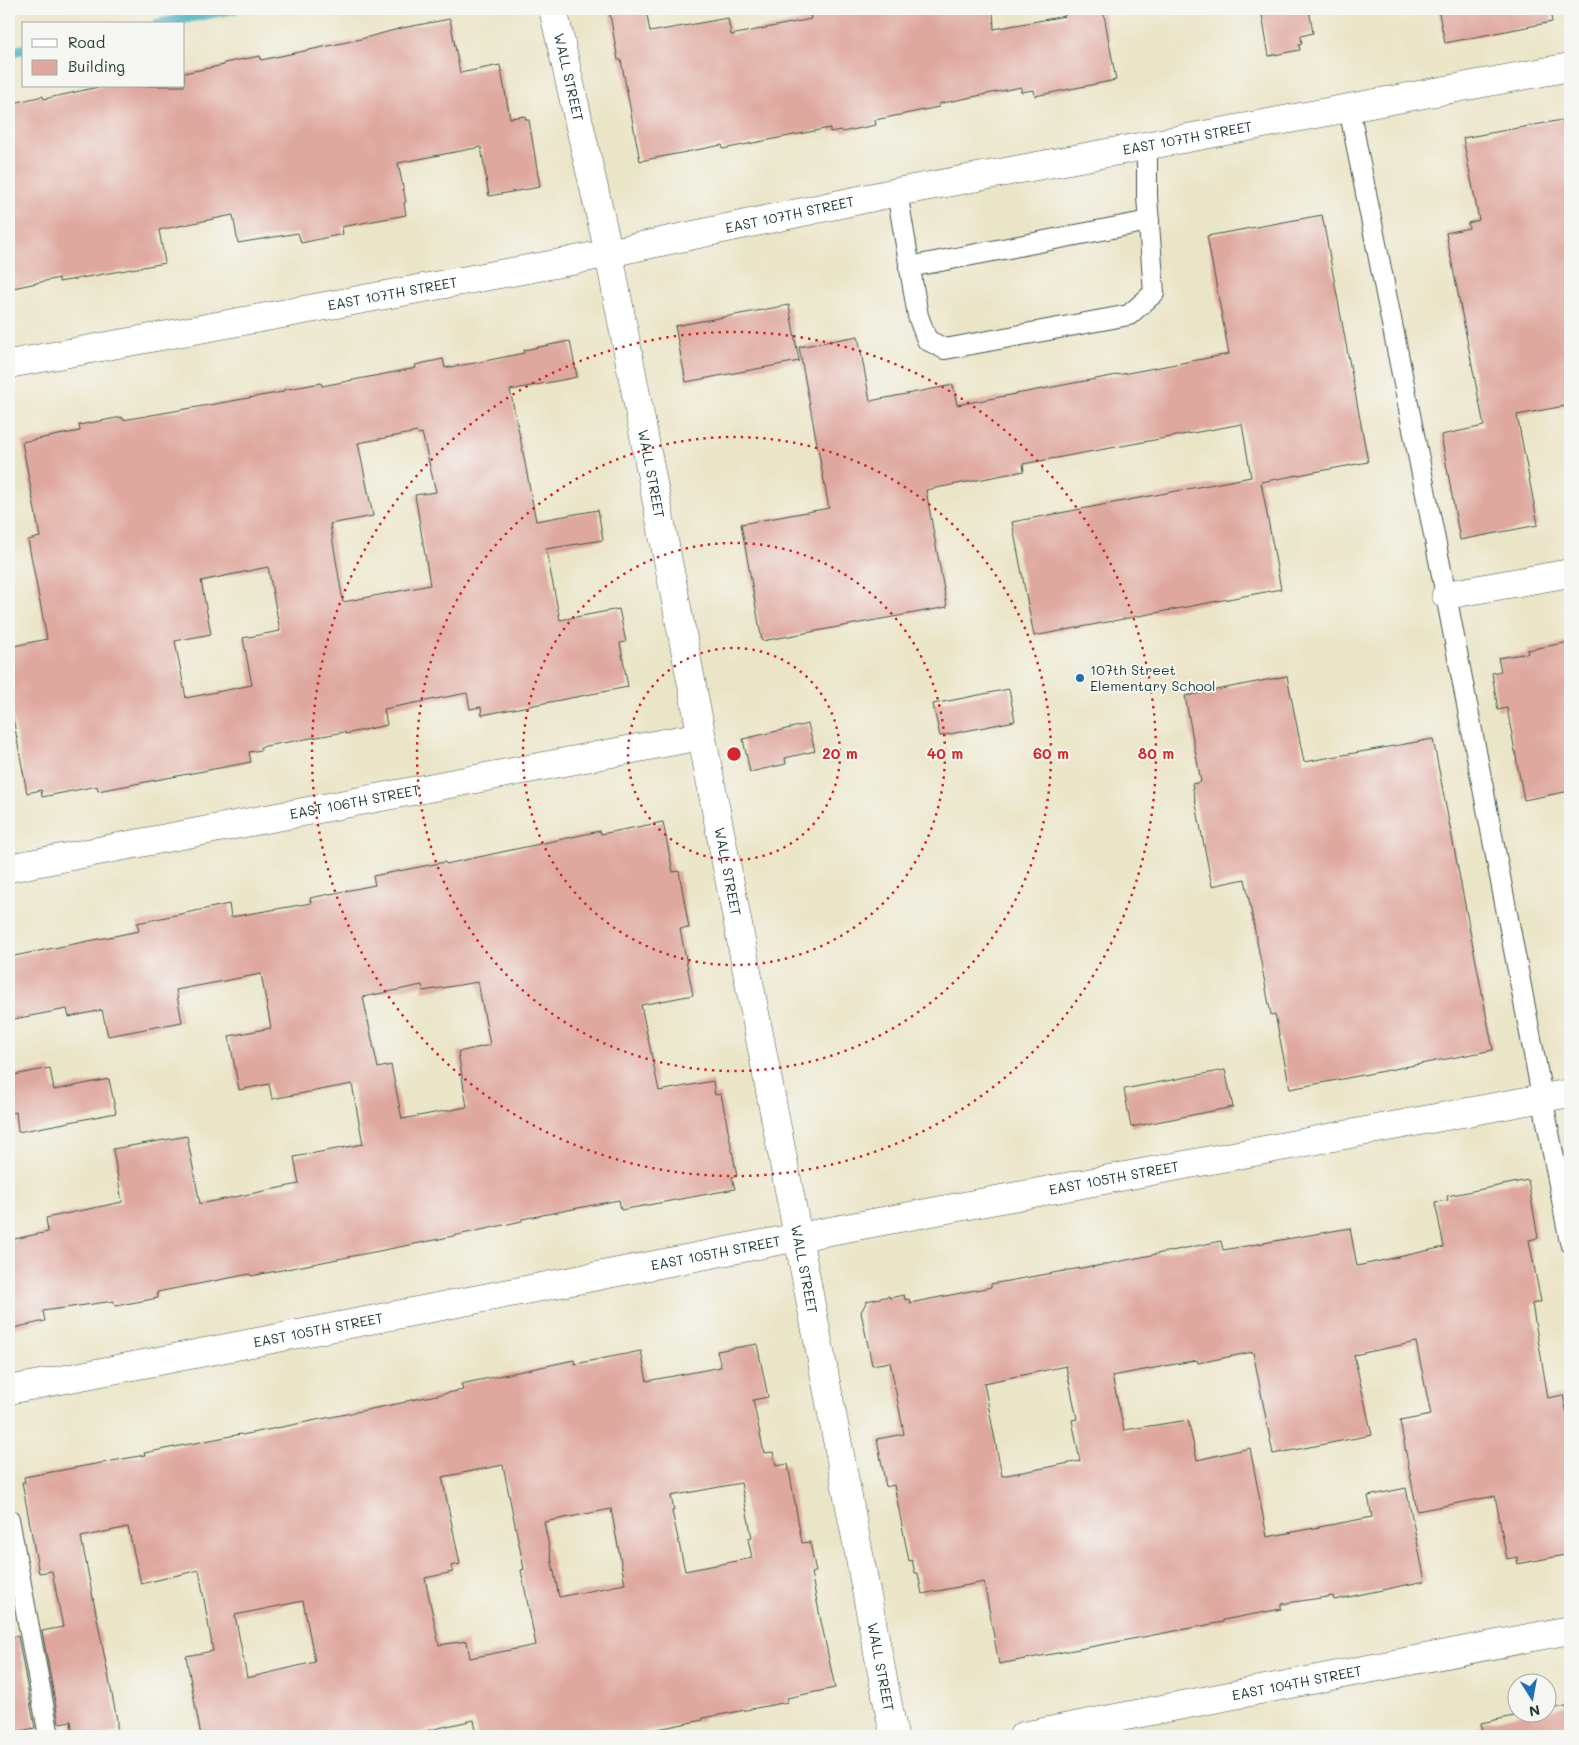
<svg xmlns="http://www.w3.org/2000/svg" width="1579" height="1745" font-family="Mali,sans-serif">
  <style>
    .lines { fill: none; stroke-linecap: round; stroke-linejoin: round }
    .stream { stroke: #44b1c1; stroke-width: 10 }
    .building { fill: #dfa89f; fill-rule: evenodd }
    .lane-casing { stroke: #3e564a; stroke-width: 22 }
    .street-casing { stroke: #3e564a; stroke-width: 29 }
    .secondary-casing { stroke: #3e564a; stroke-width: 29 }
    .lane { stroke: #fff; stroke-width: 20 }
    .street { stroke: #fff; stroke-width: 28 }
    .secondary { stroke: #fff; stroke-width: 28 }
    .ring { fill: none; stroke: #d62828; stroke-width: 2.5; stroke-dasharray: 2.5 5 }
    .poi-dot { fill: #1f6fb2; stroke: #f6f6f2; stroke-width: 2 }
    .labels { text-anchor: middle; stroke-width: 4; stroke-linejoin: round; paint-order: stroke }
    .street-label { font-size: 14px; fill: #1f3d34; stroke: #f6f6f2 }
    .poi-label { font-size: 14px; fill: #1f3d34; stroke: #f6f6f2; text-anchor: start }
    .centre { fill: #d62828; stroke: #f6f6f2; stroke-width: 2.5 }
    .ring-label { font-size: 15px; text-anchor: middle; font-weight: bold; fill: #d62828; stroke: #f6f6f2; stroke-width: 4; stroke-linejoin: round; paint-order: stroke }
  </style>
  <rect width="100%" height="100%" fill="#f6f6f2"/>
  <filter id="ink" filterUnits="userSpaceOnUse"><feTurbulence type="fractalNoise" baseFrequency=".02" numOctaves="2"/><feDisplacementMap in="SourceGraphic" scale="10" xChannelSelector="R" yChannelSelector="G"/><feConvolveMatrix kernelMatrix="1 2 1 2 8 2 1 2 1" color-interpolation-filters="sRGB"/></filter>
  <filter id="wash" filterUnits="userSpaceOnUse"><feTurbulence type="fractalNoise" baseFrequency=".0096" numOctaves="4" result="noise"/><feDisplacementMap in="SourceGraphic" scale="20" xChannelSelector="R" yChannelSelector="G"/><feGaussianBlur stdDeviation="1.12" result="paint"/><feColorMatrix in="noise" values="0 0 0 0 0 0 0 0 0 0 0 0 0 0 0 0 0 1.4 0 .05"/><feComposite in="paint" operator="in"/></filter>
  <g filter="url(#wash)">
    <rect width="100%" height="100%" fill="#ebe5c7"/>
    <g class="lines">
      <g class="stream">
        <path d="M157 24 234 9"/>
        <path d="M9 52 24 49"/>
      </g>
    </g>
    <g id="blocks">
      <g class="building">
        <path d="M609 9H646L650 32 728 18 731 35 811 19 809 9H993L994 29 1065 16 1063 9H1103L1116 80 1035 96 1034 90 1021 92V87L938 104 939 107 875 120 876 125 842 132 841 130 830 132V128L723 149 722 145 640 161 621 60H618Z"/>
        <path d="M1261 9H1309L1313 33 1301 36 1302 44 1299 45 1300 50 1269 56Z"/>
        <path d="M1438 9H1550L1552 22 1445 43Z"/>
        <path d="M450 19 460 73 500 65 510 118 525 116 526 120H529L540 187 489 196 481 147 398 163 406 202 404 203 406 215 346 226 342 227 343 234 301 243 298 233 238 243 233 215 159 230 165 263 59 282V278L9 289V104L43 96 44 99 103 86H184V73L224 65V63L260 56 261 60 357 40 402 28Z"/>
        <path d="M1562 120 1570 165V405L1517 415 1538 525 1460 540 1441 435 1484 426 1446 233 1469 228 1468 223 1479 220 1463 138Z"/>
        <path d="M1322 215 1368 462 1261 482 1281 589 1034 636 1012 522 1251 477 1242 424 1023 464 1024 471 926 490 947 607 762 641 741 524 829 508 799 347 858 336 870 401 953 385 957 405 1229 354 1207 236Z"/>
        <path d="M789 305 799 361 686 382 675 326Z"/>
        <path d="M570 341 577 377 510 390 522 447 536 521 598 510 603 540 546 549 560 620 619 609 626 642 620 643 628 687 482 715 481 707 470 709 467 693 384 709 387 725 345 734V732L260 747 261 750 249 752 251 762 98 791 97 786 42 797 41 790 27 793 9 696V647L47 639 28 540 40 537 22 442 80 431 79 425 122 417 123 420 283 392V390L321 383 322 386 416 368 415 365 443 359 445 368 475 363 524 353V350ZM417 432 418 434 422 433 436 492 415 495 430 585 343 602 330 524 373 516 358 443ZM268 567 280 631 243 638 252 685 186 698 175 641 211 634 201 581Z"/>
        <path d="M1570 642V791L1524 800 1507 708 1498 710 1492 673 1501 671 1498 658 1528 653 1527 650Z"/>
        <path d="M1287 676 1304 762 1433 739 1493 1050 1290 1089 1275 1014 1271 1015 1245 879 1212 886 1192 784 1201 782 1185 696Z"/>
        <path d="M1009 689 1015 721 940 736 933 704Z"/>
        <path d="M808 724 815 751 785 758 786 764 750 772 743 739Z"/>
        <path d="M663 822 673 872 679 871 689 928 680 929 693 995 641 1005 659 1091 713 1081 715 1095 721 1094 737 1176 732 1177 735 1189 621 1210 619 1200 522 1219V1221L435 1240 251 1276 250 1274 157 1292 158 1298 115 1306 114 1301 43 1311 45 1321 9 1329V1243L14 1242V1239L48 1232 46 1218 122 1202 113 1149 187 1136 200 1204 299 1184 294 1157 363 1144 352 1084 272 1099 269 1084 239 1090 229 1036 271 1028 261 974 176 990 182 1022 108 1036 102 1010 69 1017 67 1009 9 1020V957L139 931 137 923 229 904 231 917 311 903 310 898 375 885 373 876 445 862 446 864 600 831 601 834ZM478 982 490 1045 458 1052 467 1107 402 1119 391 1065 378 1068 363 997 422 985 423 991Z"/>
        <path d="M50 1068 54 1090 109 1079 116 1113 18 1132 16 1112 9 1113V1076Z"/>
        <path d="M1225 1070 1233 1107 1131 1127 1124 1089Z"/>
        <path d="M1528 1180 1538 1238 1529 1240 1541 1302 1532 1304 1548 1398 1563 1395 1567 1414H1570V1554L1518 1564 1517 1557 1507 1559 1495 1496 1417 1511 1400 1421 1431 1415 1416 1342 1354 1355 1372 1435 1273 1454 1253 1352 1198 1363 1197 1360 1112 1376 1124 1430 1188 1420 1197 1460 1250 1448 1267 1537 1372 1517 1368 1496 1406 1488 1425 1581 1334 1600 1333 1596 1281 1604V1609L1223 1620V1622L999 1664 984 1582 922 1594 918 1573H915L912 1560 909 1561 894 1485 886 1487 877 1439 904 1434 890 1362 872 1365 861 1312 867 1301 889 1296V1298L904 1295 905 1300 909 1299 910 1303 991 1287V1284L1092 1266V1267L1221 1241 1223 1250 1350 1228 1357 1266 1444 1247 1435 1202 1448 1200 1447 1196ZM1066 1366 1077 1419 1072 1420 1080 1461 1002 1476 984 1383Z"/>
        <path d="M757 1344 768 1397 753 1400 764 1453 773 1452 776 1466 788 1464 802 1543 810 1542 816 1572 811 1573 835 1688 787 1698 788 1702 703 1718V1720L658 1729 616 1736H477L474 1720 403 1736H201L186 1656 213 1651 199 1570 141 1584 128 1527 81 1537 117 1720V1732L97 1736H73L71 1721 59 1723 42 1631 63 1627 52 1571 39 1573 22 1482H25L24 1477 145 1455 144 1453 241 1434 242 1435 406 1402V1401L463 1390 461 1384 574 1360 575 1364 641 1351 647 1381 721 1367 717 1351ZM503 1465 524 1569 521 1570 536 1645 470 1658 467 1641 439 1645 425 1578 453 1572 451 1566 460 1564 442 1477ZM741 1483 752 1538 748 1539 752 1558 685 1571 672 1511 674 1510 671 1496ZM611 1509 625 1584 559 1597 544 1522ZM303 1601 315 1662 247 1678 235 1615Z"/>
        <path d="M18 1636 35 1728 9 1733V1638Z"/>
        <path d="M1570 1705V1736H1482L1481 1723 1533 1712H1546V1710Z"/>
      </g>
    </g>
  </g>
  <g filter="url(#ink)">
    <use href="#blocks" fill-opacity="0" stroke="#3e564a" stroke-width="1"/>
    <g class="lines">
      <g class="lane-casing">
        <g id="lane">
          <path d="M1349 108 1446 595 1570 1242"/>
          <path d="M897 192 918 316 927 340 945 349 1129 315 1154 293 1147 196V145"/>
          <path d="M909 267 1149 221"/>
          <path d="M9 1519 49 1736"/>
        </g>
      </g>
      <g class="street-casing">
        <g id="street">
          <path id="s1" d="M553 9 609 254 894 1736"/>
          <path id="s2" d="M9 364 571 261 897 192 1570 67"/>
          <path d="M1446 595 1570 573"/>
          <path id="s3" d="M9 868 701 736"/>
          <path id="s4" d="M9 1390 830 1231 1570 1093"/>
        </g>
      </g>
      <g class="secondary-casing">
        <g id="secondary">
          <path id="s5" d="M1023 1736 1570 1630"/>
        </g>
      </g>
      <use href="#lane" class="lane"/>
      <use href="#street" class="street"/>
      <use href="#secondary" class="secondary"/>
    </g>
  </g>
  <g class="ring">
    <circle cx="734" cy="754" r="106"/>
    <circle cx="734" cy="754" r="211"/>
    <circle cx="734" cy="754" r="317"/>
    <circle cx="734" cy="754" r="422"/>
  </g>
  <circle class="poi-dot" cx="1080" cy="678" r="5"/>
  <g class="labels">
    <g class="street-label">
      <text dy="5" stroke="none"><textPath href="#s1" startOffset="70">WALL STREET</textPath></text>
      <text dy="5" stroke="none"><textPath href="#s2" startOffset="1200">EAST 107TH STREET</textPath></text>
      <text dy="5" stroke="none"><textPath href="#s2" startOffset="795">EAST 107TH STREET</textPath></text>
      <text dy="5" stroke="none"><textPath href="#s2" startOffset="390">EAST 107TH STREET</textPath></text>
      <text dy="5" stroke="none"><textPath href="#s1" startOffset="475">WALL STREET</textPath></text>
      <text dy="5" stroke="none"><textPath href="#s3" startOffset="352">EAST 106TH STREET</textPath></text>
      <text dy="5" stroke="none"><textPath href="#s1" startOffset="880">WALL STREET</textPath></text>
      <text dy="5" stroke="none"><textPath href="#s4" startOffset="1125">EAST 105TH STREET</textPath></text>
      <text dy="5" stroke="none"><textPath href="#s4" startOffset="720">EAST 105TH STREET</textPath></text>
      <text dy="5" stroke="none"><textPath href="#s1" startOffset="1285">WALL STREET</textPath></text>
      <text dy="5" stroke="none"><textPath href="#s4" startOffset="315">EAST 105TH STREET</textPath></text>
      <text dy="5" stroke="none"><textPath href="#s1" startOffset="1690">WALL STREET</textPath></text>
      <text dy="5" stroke="none"><textPath href="#s5" startOffset="279">EAST 104TH STREET</textPath></text>
    </g>
    <g class="poi-label">
      <text x="1090" y="675">107th Street<tspan x="1090" dy="16">Elementary School</tspan></text>
    </g>
  </g>
  <circle cx="734" cy="754" r="8" class="centre"/>
  <g class="ring-label">
    <text x="840" y="759">20 m</text>
    <text x="945" y="759">40 m</text>
    <text x="1051" y="759">60 m</text>
    <text x="1156" y="759">80 m</text>
  </g>
  <rect width="1579" height="1745" fill="none" stroke="#f6f6f2" stroke-width="30"/>
  <rect x="22" y="22" width="162" height="65" fill="#f6f6f2" stroke="#a0aca6"/>
  <rect x="32" y="39" width="25" height="8" fill="#ffffff" stroke="#a0aca6"/>
  <text x="68" y="48" font-size="15" fill="#1f3d34">Road</text>
  <rect x="32" y="60" width="25" height="15" fill="#dfa89f" stroke="#a0aca6"/>
  <text x="68" y="72" font-size="15" fill="#1f3d34">Building</text>
  <g transform="translate(1532 1698) rotate(169)"><circle r="24" fill="#f6f6f2" stroke="#a0aca6"/>
  <path d="M0-4L9 19L0 12L-9 19Z" fill="#1f6fb2"/>
  <text y="-8" font-size="14" font-weight="bold" text-anchor="middle" fill="#1f3d34">N</text>
  </g>
</svg>
